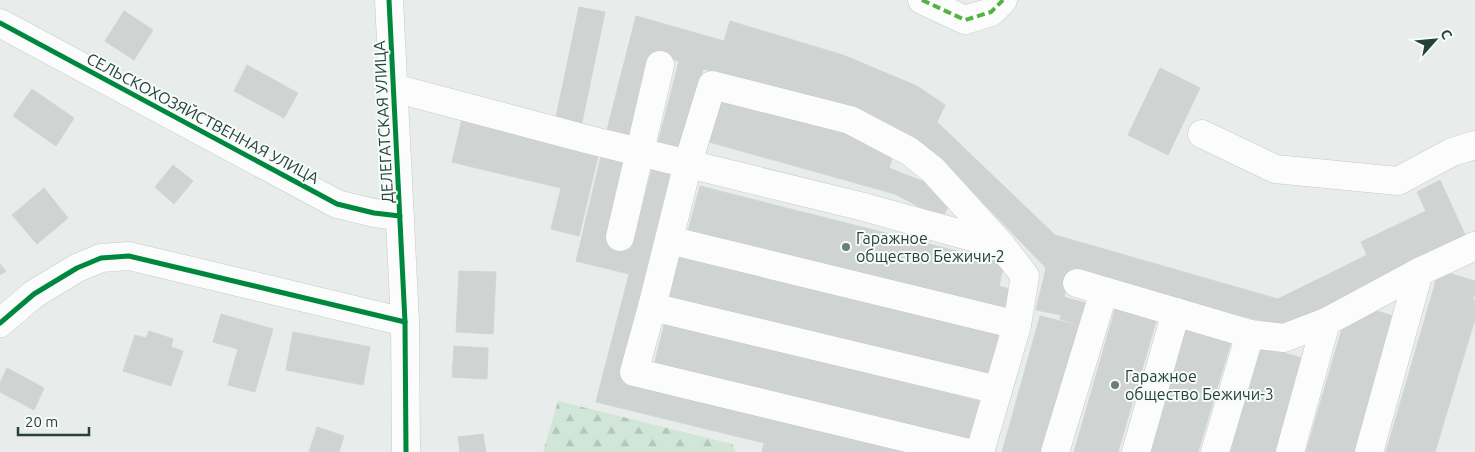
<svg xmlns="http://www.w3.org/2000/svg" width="1475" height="452" font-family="Ubuntu,sans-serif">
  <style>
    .forest { fill: url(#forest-firs) }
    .building { fill: #cfd4d2; stroke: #d1d6d4 }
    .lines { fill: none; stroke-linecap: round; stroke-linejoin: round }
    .minor-casing { stroke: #c5cac8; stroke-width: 29 }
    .minor { stroke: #fcfcfc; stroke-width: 28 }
    .quiet { stroke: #55b346; stroke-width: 4; stroke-dasharray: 8 4; stroke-linecap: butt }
    .cycleway-casing { stroke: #f7fbf9; stroke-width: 8 }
    .cycleway { stroke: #00873e; stroke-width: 5 }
    .poi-dot { fill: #697e78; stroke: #f7fbf9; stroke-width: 2 }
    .labels { text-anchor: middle; stroke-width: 4; stroke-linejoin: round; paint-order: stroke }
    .street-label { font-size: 16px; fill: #24423a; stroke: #f7fbf9 }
    .poi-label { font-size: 16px; fill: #24423a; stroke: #f7fbf9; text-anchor: start }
  </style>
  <defs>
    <pattern id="forest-firs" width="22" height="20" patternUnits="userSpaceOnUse" patternTransform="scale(1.25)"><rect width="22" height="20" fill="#d1e6d8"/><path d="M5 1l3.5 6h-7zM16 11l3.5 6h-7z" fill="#b3c6ba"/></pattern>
  </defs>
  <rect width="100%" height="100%" fill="#e8edeb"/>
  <path class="forest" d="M558 401 732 444 736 452H543Z"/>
  <g class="building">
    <path d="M579 7 605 12 581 127 555 122Z"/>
    <path d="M124 11 153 30 134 60 105 41Z"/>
    <path d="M636 16 724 41 730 21 843 55 917 86 945 105 937 122 1055 235 1278 299 1367 255 1361 242 1426 211 1417 192 1440 180 1467 239 1284 327 1071 270 1064 297 1086 303 1080 325 1060 319 1061 315 1036 310 1046 268 964 183 916 141 852 109 703 69 680 153 657 147 679 61 653 54 630 140 606 134Z"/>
    <path d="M247 65 298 93 284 118 234 91Z"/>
    <path d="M1160 68 1200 88 1168 155 1128 135Z"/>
    <path d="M32 89 74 118 56 146 13 116Z"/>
    <path d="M722 98 851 131 893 156 889 168 927 183 950 202 942 219 895 194 709 142Z"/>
    <path d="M462 119 503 129 493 172 452 162Z"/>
    <path d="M503 129 599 152 579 236 551 229 561 188 493 172Z"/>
    <path d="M602 152 627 159 607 243 631 249 654 161 676 167 623 383 916 452H762L764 443 596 402 629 274 576 261Z"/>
    <path d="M173 165 193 181 174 204 155 187Z"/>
    <path d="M700 186 1004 263 999 286 1009 289 1004 311 688 231Z"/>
    <path d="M44 188 68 218 37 244 12 215Z"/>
    <path d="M678 254 1000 333 989 379 667 300Z"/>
    <path d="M0 264 6 271 0 275Z"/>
    <path d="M1439 270 1475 281V293L1473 300 1475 301V319L1435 452H1386Z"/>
    <path d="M459 271 496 272 493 334 456 332Z"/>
    <path d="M1116 306 1157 318 1118 452H1074Z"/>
    <path d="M1366 308 1394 316 1355 452H1306L1344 322Z"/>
    <path d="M221 314 273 329 255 392 228 385 238 349 213 342Z"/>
    <path d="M1040 316 1081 326 1043 452H1002Z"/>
    <path d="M665 322 983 402 972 445 654 365Z"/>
    <path d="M1186 329 1231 342 1198 452H1149Z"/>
    <path d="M149 331 173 339 171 347 183 351 171 386 123 371 135 335 146 338Z"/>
    <path d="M293 332 370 347 363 385 286 370Z"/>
    <path d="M454 346 488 348 487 379 452 377Z"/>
    <path d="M1261 346 1305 359 1278 452H1230Z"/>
    <path d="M7 368 44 388 34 410 0 392V383Z"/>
    <path d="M317 427 344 436 339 452H309Z"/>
    <path d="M483 434 486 452H460L458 437Z"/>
  </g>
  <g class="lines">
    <g class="minor-casing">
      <g id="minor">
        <path d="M389 0 405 322 406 452"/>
        <path d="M922 0 965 20 991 12 1003 0"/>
        <path d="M0 23 337 204 374 213 400 216"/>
        <path d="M394 88 586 139 860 206 1001 245 1025 276 1017 325 980 452"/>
        <path d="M1202 134 1275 169 1398 181 1452 152 1475 145"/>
        <path d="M620 237 660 65"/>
        <path d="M669 240 1017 325"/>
        <path d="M1077 283 1250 334 1284 338 1326 322"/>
        <path d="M652 307 998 390"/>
        <path d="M0 323 34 294 77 268 101 258 129 256 405 322"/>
        <path d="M965 452 634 372 652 307 688 163 712 85 850 120 909 151 933 170 1001 245"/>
        <path d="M1055 452 1104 291"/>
        <path d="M1136 452 1176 312"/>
        <path d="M1215 452 1250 334"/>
        <path d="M1290 452 1326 322 1419 272 1475 246"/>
        <path d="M1369 452 1419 272"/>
      </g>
    </g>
    <use href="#minor" class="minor"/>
    <path class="quiet" d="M922 0 965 20 991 12 1003 0"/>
    <g class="cycleway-casing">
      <g id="cycleway">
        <path d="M389 0 405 322 406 452"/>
        <path d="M0 23 337 204 374 213 400 216"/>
        <path d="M0 323 34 294 77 268 101 258 129 256 405 322"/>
      </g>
    </g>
    <use href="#cycleway" class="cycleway"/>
  </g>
  <g class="poi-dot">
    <circle cx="846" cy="247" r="5"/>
    <circle cx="1115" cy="385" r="5"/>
  </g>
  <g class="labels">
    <g class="street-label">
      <text transform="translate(203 118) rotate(28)" y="6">СЕЛЬСКОХОЗЯЙСТВЕННАЯ УЛИЦА</text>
      <text transform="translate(383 122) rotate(-93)" y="6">ДЕЛЕГАТСКАЯ УЛИЦА</text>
    </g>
    <g class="poi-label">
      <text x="856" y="244">Гаражное<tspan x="856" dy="18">общество Бежичи-2</tspan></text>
      <text x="1125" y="382">Гаражное<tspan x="1125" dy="18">общество Бежичи-3</tspan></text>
    </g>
  </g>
  <g transform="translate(1435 40) rotate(63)" stroke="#f7fbf9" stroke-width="4" paint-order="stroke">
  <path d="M0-4L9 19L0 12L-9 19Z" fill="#24423a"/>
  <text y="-8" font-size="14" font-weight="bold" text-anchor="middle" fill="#24423a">С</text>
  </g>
  <path d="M18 427v8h71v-8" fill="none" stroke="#24423a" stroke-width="2.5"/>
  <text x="25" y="427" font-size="15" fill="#24423a" stroke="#f7fbf9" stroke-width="4" paint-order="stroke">20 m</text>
</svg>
